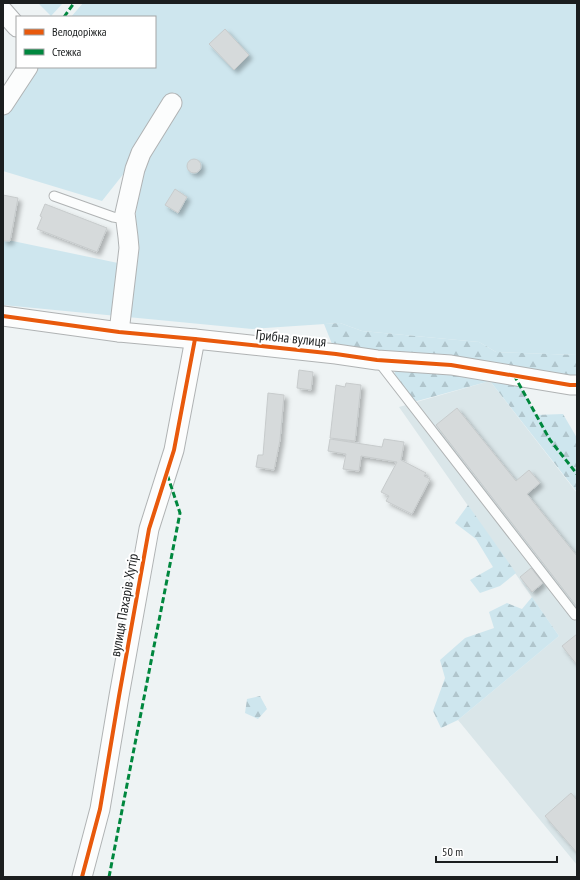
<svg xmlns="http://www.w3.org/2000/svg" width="580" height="880" font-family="'PT Sans Narrow',sans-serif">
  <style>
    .built { fill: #dae6e9 }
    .green { fill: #cee6ee }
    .forest { fill: url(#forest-firs) }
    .building { fill: #d6dadb; stroke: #c7cbcc; filter: url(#shadow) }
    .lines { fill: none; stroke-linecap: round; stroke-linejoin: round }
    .lane-casing { stroke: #b0b3b4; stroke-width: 11 }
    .street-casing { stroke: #b0b3b4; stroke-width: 21 }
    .lane { stroke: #fcfdfd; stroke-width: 9 }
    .street { stroke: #fcfdfd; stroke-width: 19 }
    .quiet { stroke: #00873e; stroke-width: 3; stroke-dasharray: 6 3; stroke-linecap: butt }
    .cycleway-casing { stroke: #fff; stroke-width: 6 }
    .cycleway { stroke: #e8590c; stroke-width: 4 }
    .labels { text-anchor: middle; stroke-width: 4; stroke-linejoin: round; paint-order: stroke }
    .street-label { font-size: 14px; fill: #1b1e1f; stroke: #fff }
  </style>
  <defs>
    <pattern id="forest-firs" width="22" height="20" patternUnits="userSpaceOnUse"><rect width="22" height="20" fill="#cee6ee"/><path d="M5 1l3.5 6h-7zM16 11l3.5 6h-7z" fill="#b0c5cc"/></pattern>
    <filter id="shadow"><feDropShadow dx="3.5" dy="3.5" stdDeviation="2" flood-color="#0004"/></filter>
  </defs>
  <rect width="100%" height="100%" fill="#eef3f4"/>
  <path class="built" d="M490 381 577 493V865L458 720 559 636 399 407Z"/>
  <g class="green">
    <path d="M38 3H63L51 16Z"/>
    <path d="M83 3H577V355L496 352 479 342 362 331 340 323 252 329 3 305V239L118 263 132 264 136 213 144 148 102 201 3 171V105L28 67H155V17H71Z"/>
  </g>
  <g class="forest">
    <path d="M340 323 362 331 479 342 496 352 577 355V385L514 376 536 415 563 414 577 438V492L490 381 410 403 392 379 399 362 336 354 324 324Z"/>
    <path d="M468 505 516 573 500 586 480 593 470 580 493 567 476 539 455 523Z"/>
    <path d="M532 597 559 636 458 720 441 728 433 711 445 678 440 660 465 638 494 628 489 612 507 603 522 609Z"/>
    <path d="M260 696 267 709 258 719 245 713 247 699Z"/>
  </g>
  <g class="building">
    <path d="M225 29 249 55 234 70 209 44Z"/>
    <circle cx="194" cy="166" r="7"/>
    <path d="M175 189 187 197 178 213 165 205Z"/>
    <path d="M3 195 18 198 10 241H3Z"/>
    <path d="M45 204 107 228 97 252 37 229 42 217 40 216Z"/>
    <path d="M299 370 313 372 311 390 297 388Z"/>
    <path d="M346 383 361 385 355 441 330 438 336 385 345 387Z"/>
    <path d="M268 393 284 395 280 440 274 470 256 467 258 455H263Z"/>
    <path d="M457 408 516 481 529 470 540 483 527 494 577 556V607L436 425Z"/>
    <path d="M330 439 382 447 384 439 404 442 401 460 426 473 424 476 430 479 412 514 386 501 389 496 381 492 397 462 361 456 359 471 343 469 346 454 328 451Z"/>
    <path d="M531 568 543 583 532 592 520 577Z"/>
    <path d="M577 634V665L562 646Z"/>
    <path d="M571 793 577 800V853L545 816Z"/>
  </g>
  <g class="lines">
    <g class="lane-casing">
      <g id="lane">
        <path d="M54 196 113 217 126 219"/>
        <path d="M378 361 575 615"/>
      </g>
    </g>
    <g class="street-casing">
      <g id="street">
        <path d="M3 11 17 27"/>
        <path d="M3 105 28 67"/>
        <path d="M3 316 119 332 195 339 336 354 377 360 451 365 570 385H577"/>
        <path d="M119 332 129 248 128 237 125 213 135 169 141 153 172 103"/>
        <path d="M82 877 100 809 119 696 149 529 174 450 195 339"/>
      </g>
    </g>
    <use href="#lane" class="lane"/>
    <use href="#street" class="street"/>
    <g class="quiet">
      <path d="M64 17 74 3"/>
      <path d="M514 375 550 440 577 474"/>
      <path d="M109 877 180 513 167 474"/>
    </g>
    <g class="cycleway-casing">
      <g id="cycleway">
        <path d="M3 316 119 332 195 339 336 354 377 360 451 365 570 385H577"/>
        <path d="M82 877 100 809 119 696 149 529 174 450 195 339"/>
      </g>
    </g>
    <use href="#cycleway" class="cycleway"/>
  </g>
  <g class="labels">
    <g class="street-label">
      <text transform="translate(291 338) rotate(6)" y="5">Грибна вулиця</text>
      <text transform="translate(124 605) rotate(-80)" y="5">вулиця Пахарів Хутір</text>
    </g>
  </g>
  <rect width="580" height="880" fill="none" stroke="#1b1e1f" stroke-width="8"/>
  <rect x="16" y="16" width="140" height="52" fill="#ffffff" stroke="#a4a5a5"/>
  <rect x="24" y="29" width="20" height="6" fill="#e8590c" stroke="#a4a5a5"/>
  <text x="52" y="36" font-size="12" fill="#1b1e1f">Велодоріжка</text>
  <rect x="24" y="49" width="20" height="6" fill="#00873e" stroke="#a4a5a5"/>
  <text x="52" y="56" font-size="12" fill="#1b1e1f">Стежка</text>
  <path d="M436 856v6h121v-6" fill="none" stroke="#1b1e1f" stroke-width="2"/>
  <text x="442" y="856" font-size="12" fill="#1b1e1f" stroke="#ffffff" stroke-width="3" paint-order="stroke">50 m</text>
</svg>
